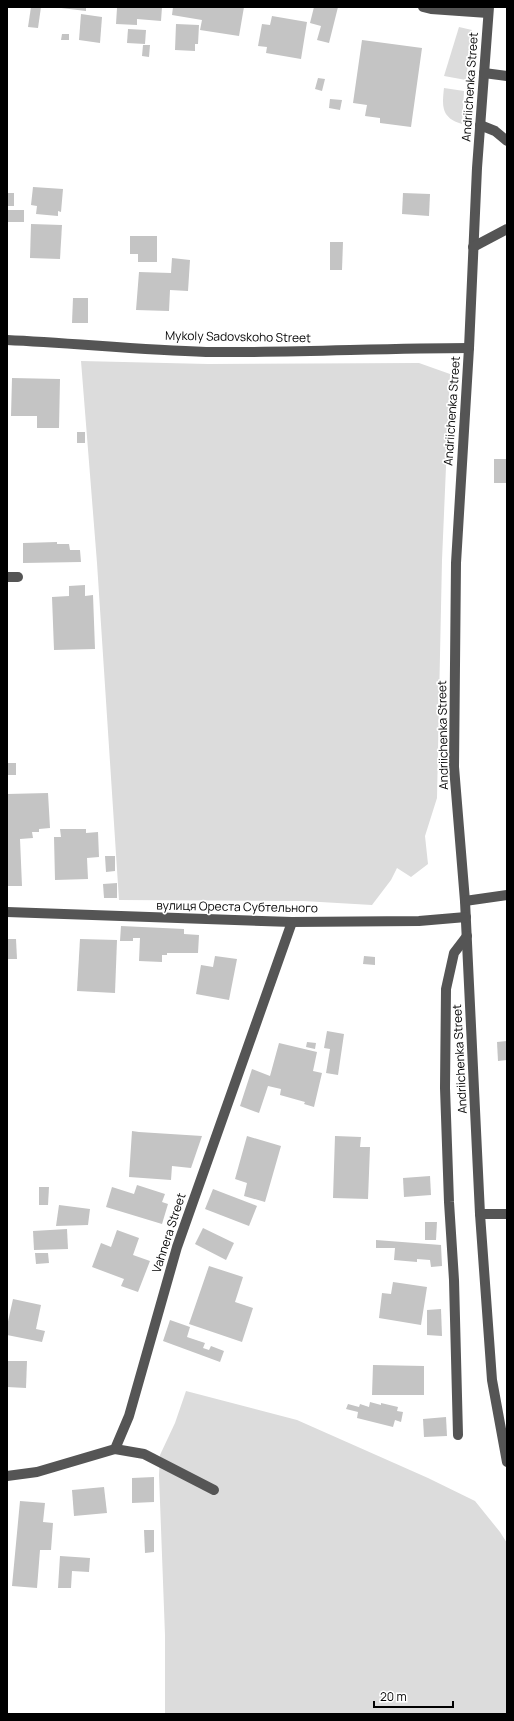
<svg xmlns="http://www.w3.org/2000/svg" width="514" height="1721" font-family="Manrope,sans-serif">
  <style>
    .green { fill: #dcdcdc }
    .building { fill: #c4c4c4 }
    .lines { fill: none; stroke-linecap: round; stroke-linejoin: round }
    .minor { stroke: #555; stroke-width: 10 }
    .labels { text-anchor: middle; stroke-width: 3.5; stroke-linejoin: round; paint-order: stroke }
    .street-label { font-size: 12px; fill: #000; stroke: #fff }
  </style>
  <rect width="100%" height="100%" fill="#fff"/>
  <g class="green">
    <path d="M459 27 472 30 466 80 444 76Z"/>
    <path d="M444 88 464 91 462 124C441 118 442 106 444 88Z"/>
    <path d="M81 361 208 364 419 363 450 374 442 560 437 798 425 836 428 864 411 877 397 868 391 880 372 905 303 901 119 900 97 563Z"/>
    <path d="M186 1391 297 1420 428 1478 475 1501 500 1532 507 1543V1714H165V1635L159 1475 160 1455 175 1423Z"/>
  </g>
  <g class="building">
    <path d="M31 7H41L38 28 28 27Z"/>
    <path d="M53 7H86V11Z"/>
    <path d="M125 7H162L161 21 137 19V25L116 24 117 8H125Z"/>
    <path d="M173 7H244L239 36 200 30 202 20 172 15Z"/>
    <path d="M314 7H338L329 43 317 40 321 26 310 23Z"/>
    <path d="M81 14 102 17 100 43 79 40Z"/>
    <path d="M272 16 307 22 301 59 266 53 267 47 258 46 262 24 270 25Z"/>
    <path d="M176 24 199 25 198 44H195V51L175 50Z"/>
    <path d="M128 29 146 30 145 44 127 43Z"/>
    <path d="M62 34H69V40H61Z"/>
    <path d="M362 40 422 48 411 127 380 123V118L365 116 367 105 353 103Z"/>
    <path d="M143 45H150L149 57 142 56Z"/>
    <path d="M318 78 325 79 322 91 315 89Z"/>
    <path d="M330 99 342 100 340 110 329 108Z"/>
    <path d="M33 187 63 189 61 212 58 211V216L36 214 37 206 31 205Z"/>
    <rect x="7" y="193" width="7" height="13"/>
    <path d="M403 193 430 194 429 216 402 214Z"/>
    <rect x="7" y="210" width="17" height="12"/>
    <path d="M31 224 62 225 60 259 30 258Z"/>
    <path d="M130 236H157V262H138V254H130Z"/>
    <path d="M330 242H343L342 270H330Z"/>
    <path d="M172 258 190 260 188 291 170 290 169 311 136 310 139 272 171 273Z"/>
    <path d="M73 298H88V323H72Z"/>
    <path d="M12 378 60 379 59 428H37V416H11Z"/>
    <rect x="77" y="432" width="8" height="11"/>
    <rect x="494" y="459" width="13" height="24"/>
    <path d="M57 542V544H69L70 550H80L81 562 23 563V543Z"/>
    <path d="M85 585V596L93 595 95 649 54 650 52 597 69 596V586Z"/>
    <rect x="7" y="763" width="9" height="12"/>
    <path d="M48 793 50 828 39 829V832H32L33 838 20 839 22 886H7V794Z"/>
    <path d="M60 829H86V833L98 832 99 857 87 858 88 879 55 880 54 837H61Z"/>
    <path d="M105 856H115V871L106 872Z"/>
    <path d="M117 883V898H104L103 884Z"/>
    <path d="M121 926 184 929V934L199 935 198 953H167V955H162V962L139 961 140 938H133V941H120Z"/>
    <path d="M7 939H16L17 959H8Z"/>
    <path d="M80 939 117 940 115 993 77 991Z"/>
    <path d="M215 956 237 959 229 1000 196 994 201 965 213 967Z"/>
    <path d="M364 956 375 957V965L363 964Z"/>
    <path d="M327 1031 344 1034 338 1075 326 1073 330 1049 324 1048Z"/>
    <path d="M507 1041V1060L498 1061 497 1042Z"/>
    <path d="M307 1042 316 1043 315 1049 306 1047Z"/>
    <path d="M279 1043 317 1052 313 1071 322 1073 314 1107 304 1104 305 1102 280 1095 281 1089 268 1086 259 1113 240 1106 252 1069 270 1076Z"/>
    <path d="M132 1131 139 1132 202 1136 191 1168 172 1166 171 1180 129 1177Z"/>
    <path d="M247 1136 281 1146 265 1202 244 1196 247 1183 235 1179Z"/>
    <path d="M335 1136 361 1137 360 1147H370L368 1199 333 1198Z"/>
    <path d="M430 1176 431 1195 404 1197 403 1178Z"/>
    <path d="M137 1185 165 1194 162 1202 168 1204 162 1224 106 1207 112 1187 134 1194Z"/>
    <path d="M39 1187H49L48 1205H39Z"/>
    <path d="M213 1189 257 1206 249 1226 205 1209Z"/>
    <path d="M59 1205 90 1209 88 1225 56 1226Z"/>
    <path d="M425 1222H437L436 1240H425Z"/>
    <path d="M203 1228 234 1243 226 1260 195 1244Z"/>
    <path d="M67 1229 68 1249 34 1250 33 1231Z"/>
    <path d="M117 1230 139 1238 133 1255 150 1261 138 1292 121 1286 124 1279 92 1267 101 1243 111 1247Z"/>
    <path d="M376 1240 441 1245 442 1266 431 1267 430 1260 417 1259V1262L394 1260 395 1248H376Z"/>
    <path d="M35 1253H48L49 1263 36 1264Z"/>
    <path d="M209 1266 243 1277 235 1302 253 1308 242 1342 189 1324Z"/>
    <path d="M393 1282 427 1287 421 1325 379 1318 382 1293 391 1294Z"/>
    <path d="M13 1299 41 1305 36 1329 45 1331 42 1342 7 1335V1326Z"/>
    <path d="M441 1309 442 1336 427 1335V1310Z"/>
    <path d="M170 1320 190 1327 187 1337 205 1343 203 1348 209 1350 211 1346 224 1351 220 1362 163 1341Z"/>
    <path d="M8 1361H27L26 1388 7 1387Z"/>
    <path d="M373 1365 424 1366V1395H372Z"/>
    <path d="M370 1402 381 1405V1403L398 1407 397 1411 403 1412 401 1422 395 1420 393 1427 357 1418 358 1412 346 1409 348 1404 359 1407 360 1404 369 1407Z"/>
    <path d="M446 1417 447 1436 424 1437 423 1419Z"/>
    <path d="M154 1477V1502L132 1503V1478Z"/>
    <path d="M104 1487 107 1513 74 1516 72 1490Z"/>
    <path d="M20 1501 45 1503 43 1522 53 1523 51 1550H40L37 1588 12 1586Z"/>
    <path d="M144 1530H154V1552L145 1553Z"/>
    <path d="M60 1556 90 1558 89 1572 72 1571 71 1588H58Z"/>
  </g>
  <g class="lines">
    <g class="minor">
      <path d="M423 7 431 9 488 13"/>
      <path d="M489 7 477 168 469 348 456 563 454 767 465 901 480 1214 492 1380 507 1462"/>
      <path d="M484 73 507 76"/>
      <path d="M480 125 495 131 507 141"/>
      <path d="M473 247 507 229"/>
      <path d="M7 340C73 343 140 350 206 352 294 353 382 348 469 348"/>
      <path d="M7 577H18"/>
      <path d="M465 901 507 895"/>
      <path d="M7 912 292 922 419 921 466 917"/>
      <path d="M480 1214H507"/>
      <path d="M458 1435 454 1280 449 1202 445 1088 446 989 454 953 467 936"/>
      <path d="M115 1449 144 1454 214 1490"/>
      <path d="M7 1476 37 1472 115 1449 129 1416 177 1247 292 922"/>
    </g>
  </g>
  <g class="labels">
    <g class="street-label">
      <text transform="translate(470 87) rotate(-86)" y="4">Andriichenka Street</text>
      <text transform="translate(238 337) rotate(1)" y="4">Mykoly Sadovskoho Street</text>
      <text transform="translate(452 411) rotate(-86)" y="4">Andriichenka Street</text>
      <text transform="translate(443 735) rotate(-91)" y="4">Andriichenka Street</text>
      <text transform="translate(237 907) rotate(1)" y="4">вулиця Ореста Субтельного</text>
      <text transform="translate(460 1059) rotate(-93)" y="4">Andriichenka Street</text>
      <text transform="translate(169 1233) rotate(-72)" y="4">Vahnera Street</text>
    </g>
  </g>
  <rect width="514" height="1721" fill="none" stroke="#000000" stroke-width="16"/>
  <path d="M374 1701v6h79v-6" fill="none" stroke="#000000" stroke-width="2"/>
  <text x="380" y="1701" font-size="12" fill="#000000" stroke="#ffffff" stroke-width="3" paint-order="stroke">20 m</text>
</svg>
